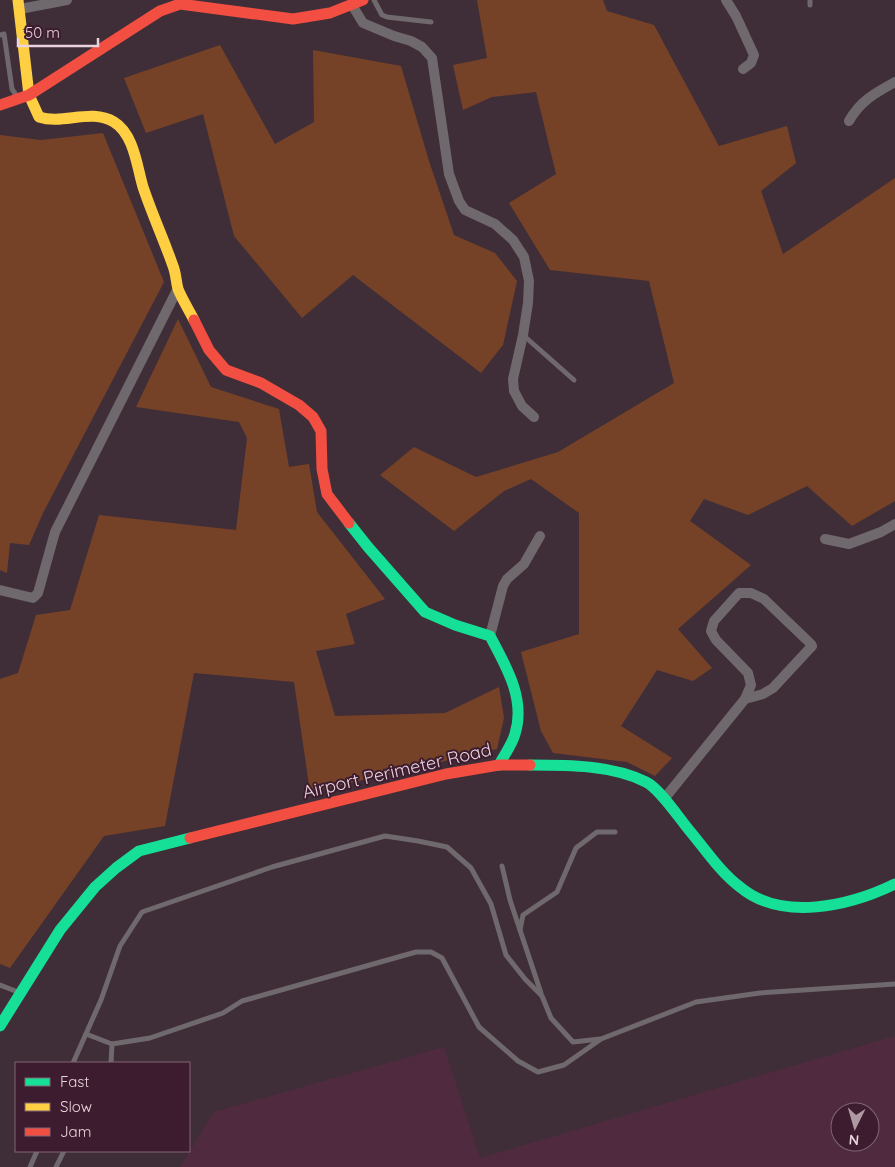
<svg xmlns="http://www.w3.org/2000/svg" width="895" height="1167" font-family="Quicksand,sans-serif">
  <style>
    .built { fill: #502b3f; fill-rule: evenodd }
    .green { fill: #764227 }
    .lines { fill: none; stroke-linecap: round; stroke-linejoin: round }
    .lane { stroke: #6f686c; stroke-width: 5 }
    .street { stroke: #6f686c; stroke-width: 10 }
    .fast { stroke: #16e098; stroke-width: 11 }
    .slow { stroke: #ffcf43; stroke-width: 11 }
    .jam { stroke: #f24e42; stroke-width: 11 }
    .labels { text-anchor: middle; stroke-width: 4; stroke-linejoin: round; paint-order: stroke }
    .street-label { font-size: 18px; fill: #e9d3dd; stroke: #3c1c2e }
  </style>
  <rect width="100%" height="100%" fill="#3f2e37"/>
  <path class="built" d="M895 1036V1167H180L214 1112 444 1047 480 1158ZM840 1112H870V1142H840Z"/>
  <g class="green">
    <path d="M477 0H603L607 11 654 25 719 146 787 126 796 163 761 191 783 254 895 178V501L852 526 807 486 748 515 704 499 690 521 751 565 678 629 712 668 693 681 657 670 621 726 672 758 655 776 627 762 553 753 541 731 521 652 579 634V513L531 479 504 491 454 531 380 475 414 447 476 477 558 452 674 383 649 281 550 270 509 203 556 174 536 92 492 97 463 110 453 65 487 58Z"/>
    <path d="M220 45 275 144 314 122 313 50 401 66 429 161 454 235 495 253 517 281 503 345 481 373 353 275 302 318 234 236 203 114 146 133 124 78Z"/>
    <path d="M103 133 164 282 43 513 29 545 10 543 7 573 0 570V135L41 140Z"/>
    <path d="M178 319 211 387 279 409 289 467 309 464 317 512 385 599 346 614 355 644 316 651 335 716 445 713 499 687 504 718 497 749 310 792 294 682 194 673 165 826 104 836 10 968 0 964V679L18 673 36 615 70 610 99 515 236 530 247 438 239 422 136 407Z"/>
  </g>
  <g class="lines">
    <g class="lane">
      <path d="M374 0 382 15 387 17 431 22"/>
      <path d="M810 5V0"/>
      <path d="M0 35 4 34 12 89 18 98"/>
      <path d="M523 335 574 380"/>
      <path d="M502 866 510 900 541 993"/>
      <path d="M520 930 523 915 557 892 576 848 597 832H615"/>
      <path d="M0 985 18 992"/>
      <path d="M86 1034 112 1044 150 1038 223 1013 242 1001 416 952H431L442 958 479 1027 518 1061 538 1072 564 1065 601 1039 696 1002 760 993 895 984"/>
      <path d="M73 1063 101 1000 120 946 142 912 272 867 385 836 418 841 447 847 471 868 491 904 506 955 525 979 542 996 551 1018 573 1042 600 1039"/>
      <path d="M111 1063 112 1044"/>
      <path d="M30 1167 37 1151"/>
      <path d="M56 1167 64 1151"/>
    </g>
    <g class="street">
      <path d="M726 0 736 16 754 55 751 63 743 69"/>
      <path d="M352 5 363 23 394 36 411 41 422 47 432 58 449 174 459 201 465 210 495 224 513 240 524 257 529 281 528 303 523 335 513 379 514 391 522 406 534 417"/>
      <path d="M20 9 67 0"/>
      <path d="M849 121C860 101 875 93 895 82"/>
      <path d="M825 539 849 544 881 532 895 524"/>
      <path d="M0 590 33 598 38 593 55 532 178 288"/>
      <path d="M490 636 503 586 507 579 524 564 540 536"/>
      <path d="M664 799 745 699 751 685 748 673 716 640 711 631 714 621 739 593H751L764 599 811 644 812 646 773 688 763 694 745 699"/>
    </g>
    <g class="fast">
      <path d="M349 523 368 547 425 612 455 625 490 636C506 666 526 699 515 734 512 745 504 755 499 765"/>
      <path d="M530 765C568 765 612 765 646 782 660 789 679 818 689 830 705 849 720 872 740 887 782 922 850 906 895 884"/>
      <path d="M0 1026 60 930 95 887 116 868 139 851 190 838"/>
    </g>
    <path class="slow" d="M18 0 29 95 39 117C63 125 91 108 114 122 134 134 137 167 143 187 152 214 164 240 173 266 176 273 176 282 178 289 182 299 189 310 194 320"/>
    <g class="jam">
      <path d="M0 105 29 95 160 11 180 4 293 19 330 13 363 0"/>
      <path d="M194 320 209 350 226 370 261 383 299 405 313 417 321 431 322 469 327 494 349 523"/>
      <path d="M190 838 446 774 499 765H530"/>
    </g>
  </g>
  <g class="labels">
    <g class="street-label">
      <text transform="translate(397 771) rotate(-13)" y="6">Airport Perimeter Road</text>
    </g>
  </g>
  <rect x="15" y="1062" width="175" height="90" fill="#3c1c2e" stroke="#816574"/>
  <rect x="25" y="1078" width="25" height="8" fill="#16e098" stroke="#816574"/>
  <text x="60" y="1087" font-size="15" fill="#e9d3dd">Fast</text>
  <rect x="25" y="1103" width="25" height="8" fill="#ffcf43" stroke="#816574"/>
  <text x="60" y="1112" font-size="15" fill="#e9d3dd">Slow</text>
  <rect x="25" y="1128" width="25" height="8" fill="#f24e42" stroke="#816574"/>
  <text x="60" y="1137" font-size="15" fill="#e9d3dd">Jam</text>
  <g transform="translate(855 1127) rotate(185)"><circle r="24" fill="#3c1c2e" stroke="#816574"/>
  <path d="M0-4L9 19L0 12L-9 19Z" fill="#ae99a3"/>
  <text y="-8" font-size="14" font-weight="bold" text-anchor="middle" fill="#e9d3dd">N</text>
  </g>
  <path d="M18 38v8h80v-8" fill="none" stroke="#e9d3dd" stroke-width="2.5"/>
  <text x="25" y="38" font-size="15" fill="#e9d3dd" stroke="#3c1c2e" stroke-width="4" paint-order="stroke">50 m</text>
</svg>
